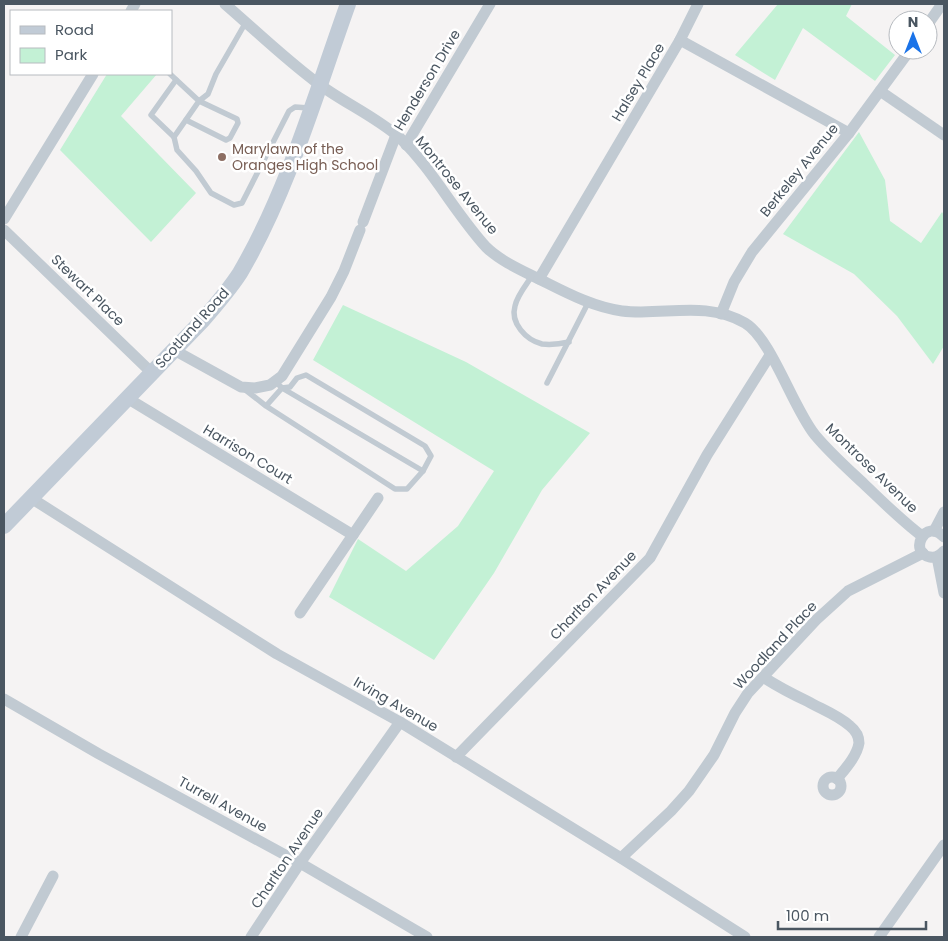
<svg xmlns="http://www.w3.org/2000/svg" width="948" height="941" font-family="Poppins,sans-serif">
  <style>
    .green { fill: #c3f1d5 }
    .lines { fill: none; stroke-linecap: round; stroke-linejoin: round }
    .lane { stroke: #c1cad2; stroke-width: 5.5 }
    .street { stroke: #c1cad2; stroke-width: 11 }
    .secondary { stroke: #c1cbd6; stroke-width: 16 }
    .education-dot { fill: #8d6e63; stroke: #fff; stroke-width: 2 }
    .labels { text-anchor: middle; stroke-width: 5; stroke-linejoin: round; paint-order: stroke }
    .street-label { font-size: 14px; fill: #4a5661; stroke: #fff }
    .education-label { font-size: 14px; fill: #785e54; stroke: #fff; text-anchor: start }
  </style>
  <rect width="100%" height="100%" fill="#f5f3f3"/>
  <g class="green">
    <path d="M778 4H852L846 16 895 55 875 81 803 28 775 80 735 55Z"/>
    <path d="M107 74H157L121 116 196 193 151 242 60 150Z"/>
    <path d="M859 132 885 180 890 221 921 243 942 212 944 215V346L933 364 897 316 854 274 783 234Z"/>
    <path d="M343 305 466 362 590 433 542 490 494 573 434 660 329 597 358 539 406 571 458 526 494 471 313 360Z"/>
  </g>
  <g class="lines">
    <g class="lane">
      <path d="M170 74 199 101 174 137"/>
      <path d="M176 80 151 115 174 137 177 150 196 171 211 193 234 205 242 203 289 111 295 107 309 108"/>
      <path d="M186 120 226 140 230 138 238 123 237 119 199 101 208 94 216 74 246 22"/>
      <path d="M532 276C526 285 517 296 515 306 510 323 526 340 542 344 551 345 560 344 569 342"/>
      <path d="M275 381 282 388 423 471"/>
      <path d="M547 383 588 303"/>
      <path d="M243 388 266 406 395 489H407L423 471 431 456 425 446 306 375 297 378 290 387 282 388 266 406"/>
    </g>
    <g class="street">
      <path d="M225 4C255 30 284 58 316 82 342 102 375 116 400 138 433 170 455 213 486 247 500 261 523 271 541 280 567 293 593 307 622 311 664 316 705 300 745 323 771 338 793 408 815 435 830 453 847 468 864 484 883 502 902 521 922 536"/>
      <path d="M131 11 135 4"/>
      <path d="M928 24 942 4"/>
      <path d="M680 40 849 133"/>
      <path d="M880 91 944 135"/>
      <path d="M406 145 490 4"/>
      <path d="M4 219 93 74"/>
      <path d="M363 222 396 135"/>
      <path d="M4 230 152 373"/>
      <path d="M539 279 680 40 698 4"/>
      <path d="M721 314 734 282 752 252 849 133 910 50"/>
      <path d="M174 350 241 387 255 388 270 385 282 376 331 297 344 271 360 230"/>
      <path d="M127 398 353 535"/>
      <path d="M31 498 277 654 400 722 621 858 745 937"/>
      <path d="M934 531 944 512"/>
      <path d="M944 537C925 517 908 553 930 557 936 558 940 556 944 551"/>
      <path d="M937 557 944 593"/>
      <path d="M300 613 378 498"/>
      <path d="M763 677C777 686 792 694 807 701 821 709 838 715 850 726 855 730 859 736 859 743 857 756 845 769 837 779"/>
      <path d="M4 699 99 754 300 863 427 937"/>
      <path d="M456 757 650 558 707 455 770 355"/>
      <circle cx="832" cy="786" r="9"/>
      <path d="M621 858 671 811 689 791 714 755 735 713 748 693 816 620 848 591 923 553"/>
      <path d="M21 937 53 876"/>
      <path d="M251 937 300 863 400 722"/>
      <path d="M879 937 944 845"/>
    </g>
    <path class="secondary" d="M4 526 202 321C216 305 229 290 240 273 288 191 316 93 348 4"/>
  </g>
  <circle class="education-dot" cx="222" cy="157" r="5"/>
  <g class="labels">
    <g class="street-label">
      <text transform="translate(427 80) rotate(-59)" y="5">Henderson Drive</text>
      <text transform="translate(638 82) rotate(-59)" y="5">Halsey Place</text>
      <text transform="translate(799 170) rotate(-51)" y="5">Berkeley Avenue</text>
      <text transform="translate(457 185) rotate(51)" y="5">Montrose Avenue</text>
      <text transform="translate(88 290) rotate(44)" y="5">Stewart Place</text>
      <text transform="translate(192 328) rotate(-48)" y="5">Scotland Road</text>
      <text transform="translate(248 454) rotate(31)" y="5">Harrison Court</text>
      <text transform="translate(872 468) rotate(44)" y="5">Montrose Avenue</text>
      <text transform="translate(593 595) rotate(-46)" y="5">Charlton Avenue</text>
      <text transform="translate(775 645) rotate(-47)" y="5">Woodland Place</text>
      <text transform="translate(396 704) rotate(30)" y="5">Irving Avenue</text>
      <text transform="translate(223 804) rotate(29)" y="5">Turrell Avenue</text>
      <text transform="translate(287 858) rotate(-56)" y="5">Charlton Avenue</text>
    </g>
    <g class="education-label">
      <text x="232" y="154">Marylawn of the<tspan x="232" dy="16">Oranges High School</tspan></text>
    </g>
  </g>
  <rect width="948" height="941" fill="none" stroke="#4a5661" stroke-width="10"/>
  <rect x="10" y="10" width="162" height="65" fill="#ffffff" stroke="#b7bbc0"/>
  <rect x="20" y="26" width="25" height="8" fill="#c1cbd6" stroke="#b7bbc0"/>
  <text x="55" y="35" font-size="15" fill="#4a5661">Road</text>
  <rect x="20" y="48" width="25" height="15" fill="#c3f1d5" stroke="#b7bbc0"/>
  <text x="55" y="60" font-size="15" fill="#4a5661">Park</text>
  <g transform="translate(913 35)"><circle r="24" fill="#ffffff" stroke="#b7bbc0"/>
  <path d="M0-4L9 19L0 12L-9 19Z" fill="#1a73e8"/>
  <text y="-8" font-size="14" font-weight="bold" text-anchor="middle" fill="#4a5661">N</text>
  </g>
  <path d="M778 921v8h148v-8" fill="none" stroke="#4a5661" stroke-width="2.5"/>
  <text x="786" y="921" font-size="15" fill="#4a5661" stroke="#ffffff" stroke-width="4" paint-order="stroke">100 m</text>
</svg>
